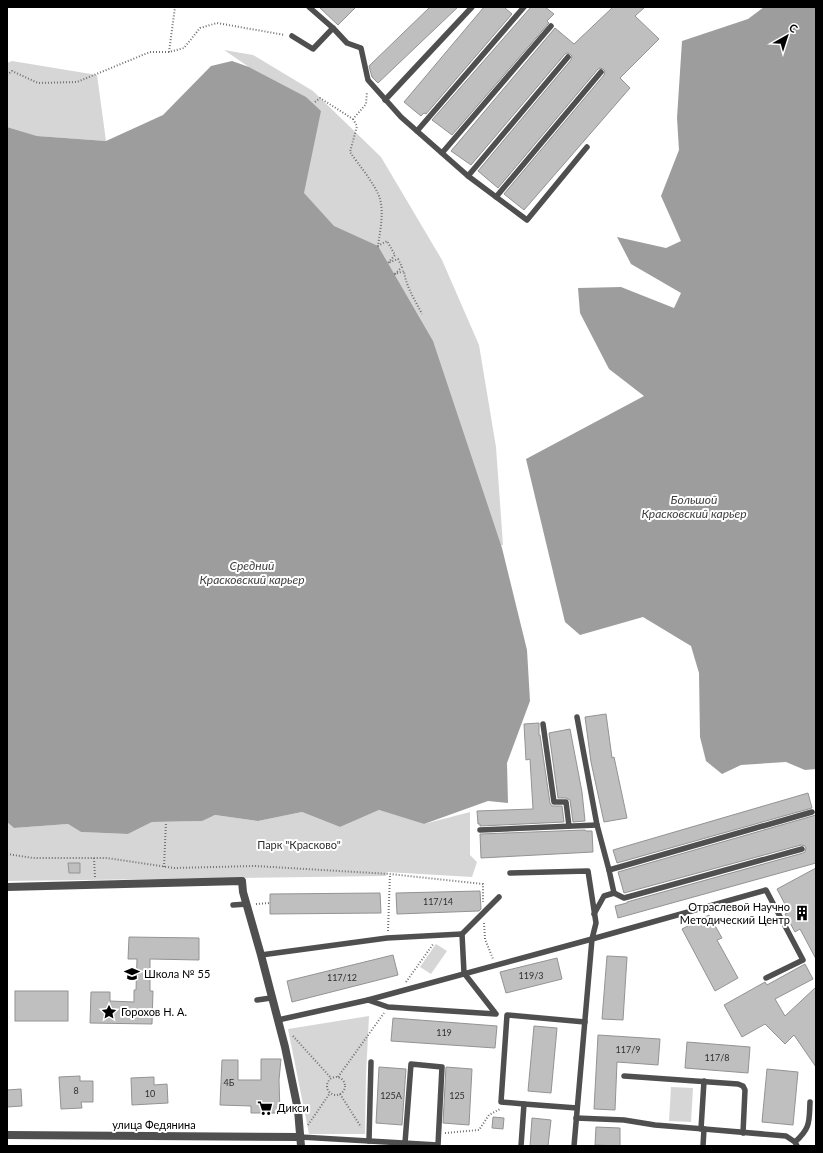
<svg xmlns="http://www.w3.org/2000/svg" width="823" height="1153" font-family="Lato,sans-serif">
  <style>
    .green { fill: #d6d6d6 }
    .water { fill: #9d9d9d }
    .building { fill: #bfbfbf; stroke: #939393 }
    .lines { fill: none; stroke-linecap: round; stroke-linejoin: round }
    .path { stroke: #717171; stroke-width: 2; stroke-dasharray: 1 2; stroke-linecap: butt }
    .service { stroke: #4f4f4f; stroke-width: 5.5 }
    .minor { stroke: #4f4f4f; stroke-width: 8 }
    .labels { text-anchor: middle; stroke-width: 4; stroke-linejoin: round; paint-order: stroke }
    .number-label { font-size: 9px; fill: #303030 }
    .park-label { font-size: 11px; fill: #2d2d2d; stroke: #fff }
    .poi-label { font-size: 11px; fill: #000; stroke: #fff; text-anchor: start }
    .street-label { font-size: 11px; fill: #000; stroke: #fff }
    .water-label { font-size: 12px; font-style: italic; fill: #3e3e3e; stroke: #fff }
  </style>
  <rect width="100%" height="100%" fill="#fff"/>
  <g class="green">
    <path d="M224 50 253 55 313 91 381 157 442 260 479 345 496 447 503 545 498 546 333 228 300 198 271 80 249 67Z"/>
    <path d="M12 61 97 75 106 141 37 136 7 127V63Z"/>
    <path d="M379 810 424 824 470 812V855L477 862 472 877 387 872 386 876 7 881V822L14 828 68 824 81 832 128 834 152 822 201 821 215 815 258 821 302 812 340 827Z"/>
    <path d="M436 944 447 951 431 974 420 967Z"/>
    <path d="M369 1016 366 1075 365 1134H309L288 1029Z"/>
    <path d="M671 1087 693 1088 691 1122 669 1121Z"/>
  </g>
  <g class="water">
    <path d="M764 7H816V769L805 770 786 762 741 765 722 774 706 761 700 737 699 673 691 646 643 617 580 635 565 622 526 459 644 396 609 369 580 313 578 288 621 287 674 308 681 293 631 264 617 237 666 248 681 241 661 196 679 150 677 118 682 41 748 19Z"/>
    <path d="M232 61 249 67 306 97 321 111 304 193 334 226 378 246 433 341 502 548 527 650 530 701 507 763 508 803 488 801 424 824 379 810 340 827 302 812 258 821 215 815 202 821 152 822 128 834 81 832 68 824 14 828 7 822V127L37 136 106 141 163 115 211 66Z"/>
  </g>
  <g class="building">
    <path d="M319 7H356L338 25Z"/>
    <path d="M430 7H458L378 83 372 77 369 66Z"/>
    <path d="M484 7H504L512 14 426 114 424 113 421 116 404 102Z"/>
    <path d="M531 7H545L554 14 547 21 549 23 452 135 432 120Z"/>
    <path d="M613 7H645L635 16 659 39 620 78 630 88 524 210 504 194 604 75 605 71 603 69 600 68 598 69 498 188 478 171 571 60 572 56 570 54 567 53 565 54 471 165 451 151 555 28 574 44Z"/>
    <path d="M606 714 612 758 614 757 627 818 604 822 591 762 585 717Z"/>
    <path d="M539 723V735H540L550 803 552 806H562L564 822 480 826V824H478L477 811 533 809 530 759 526 760 524 724Z"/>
    <path d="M570 729 582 792 585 821 573 822 570 800 566 798H558L549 733Z"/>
    <path d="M808 793 812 808 617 863 613 850Z"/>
    <path d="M816 815V863L618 918 615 906 627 903V902L803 853 805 852 806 848 805 846 801 845 624 893 618 872Z"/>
    <path d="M585 830 586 831H592L593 852 481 858 480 834Z"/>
    <path d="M68 863H80V873H69Z"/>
    <path d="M816 868V959L800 929 795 932 785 914 789 912 777 889Z"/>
    <path d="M480 891 481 909 479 911 397 914 396 893Z"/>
    <path d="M380 893 381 913 270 914V894Z"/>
    <path d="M709 915 722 938 717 940 738 978 715 991 682 929Z"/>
    <path d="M129 937 199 938V960L150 959V991H153L152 1024 90 1023 91 992H110V1001L134 1002V990H136L137 959H128Z"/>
    <path d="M393 955 398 975 292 1002 287 981Z"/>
    <path d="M607 956 627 957 623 1020 602 1019Z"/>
    <path d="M557 958 562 979 506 993 500 972Z"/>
    <path d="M805 964 813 979 775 999 785 1016 816 987V1067L794 1035 785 1044 765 1024 742 1037 724 1005 765 982 767 985Z"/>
    <rect x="15" y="991" width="53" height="30"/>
    <path d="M393 1018 497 1026 495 1048 391 1041Z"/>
    <path d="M534 1026 557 1028 551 1093 528 1091Z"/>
    <path d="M598 1035 660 1039 658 1065 617 1062 615 1110 594 1109Z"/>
    <path d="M687 1042 750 1047 748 1073 685 1068Z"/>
    <path d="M261 1059H281L279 1080 280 1113H251V1106L220 1105 222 1060H238V1080H261Z"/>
    <path d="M379 1067 406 1069 402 1125 376 1123Z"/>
    <path d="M446 1067 472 1069 469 1125 443 1123Z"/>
    <path d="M767 1069 798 1072 793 1125 762 1122Z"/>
    <path d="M80 1076V1081H93V1102H81L82 1108 61 1109 59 1077Z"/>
    <path d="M154 1077V1085L167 1084 168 1103 132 1105 131 1078Z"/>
    <path d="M21 1089 22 1106 7 1107V1090Z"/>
    <path d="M493 1117 504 1118 503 1129 492 1128Z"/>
    <path d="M532 1118 551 1120 548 1146H530Z"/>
    <path d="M596 1127 620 1128V1146L595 1145Z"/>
  </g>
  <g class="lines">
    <g class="path">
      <path d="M169 52 175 7"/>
      <path d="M7 75 12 71 38 83 77 82 150 52H169L184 48 200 28 217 23 285 35"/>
      <path d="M315 102 320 98 353 119 366 104 367 92"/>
      <path d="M353 119 357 126 350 152C358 164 376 185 380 199 384 214 380 231 378 246L387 241 395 255 388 263 398 259 402 267 395 274 404 271C406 287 415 300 422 314"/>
      <path d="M7 854 33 858H107L174 868 255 866 390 874 483 884V902"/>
      <path d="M94 858 95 877"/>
      <path d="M164 867 166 822"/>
      <path d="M256 904 270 903"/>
      <path d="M484 923 485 939 493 959"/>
      <path d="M388 931 390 874"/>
      <path d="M406 982 434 943"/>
      <path d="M293 1036 331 1078"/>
      <circle cx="336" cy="1086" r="9"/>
      <path d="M338 1077 384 1013"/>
      <path d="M340 1094 361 1127"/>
      <path d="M308 1125 330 1093"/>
      <path d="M445 1133 479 1130 489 1115 500 1109"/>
    </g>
    <g class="service">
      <path d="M309 7 333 28 347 43 361 48 368 80 401 117 468 176 527 220 587 147"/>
      <path d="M292 36 313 49 333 28"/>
      <path d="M385 100 472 7"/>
      <path d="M417 131 524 7"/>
      <path d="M442 153 551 26"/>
      <path d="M468 176 568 57"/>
      <path d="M496 197 601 72"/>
      <path d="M577 717 597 825 609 870"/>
      <path d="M543 724 554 802H566L569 826"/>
      <path d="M480 830 597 825"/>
      <path d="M510 873 588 871 596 923 592 939 574 1146"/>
      <path d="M614 893 609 870 812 812"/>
      <path d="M233 905 247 904"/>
      <path d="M594 914 604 896 614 893 624 898 802 849"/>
      <path d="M462 934 499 897"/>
      <path d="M261 955 387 938 462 934 464 973 496 1014 388 1007 368 1000"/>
      <path d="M257 1000 271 998"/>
      <path d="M278 1020 368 1000 592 939 766 890 803 960 766 978"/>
      <path d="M624 1076 738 1084 743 1086 745 1090 743 1133"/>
      <path d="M524 1104 501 1102 507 1015 585 1022"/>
      <path d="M576 1118 624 1120 655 1125 704 1129 703 1146"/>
      <path d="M701 1129 704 1081"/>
      <path d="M704 1129 786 1136 795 1142 797 1146"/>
      <path d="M300 1137 438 1145 442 1067 411 1064 405 1143"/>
      <path d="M369 1141 371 1062"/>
      <path d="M795 1142C811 1128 809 1121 810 1102"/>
      <path d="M521 1146 524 1104 577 1108"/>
    </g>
    <g class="minor">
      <path d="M7 887 242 881 243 892 261 955 285 1047 298 1110 301 1146"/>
      <path d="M7 1135 300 1137"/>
    </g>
  </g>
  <defs>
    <g id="building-bare" transform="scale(1.2)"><path d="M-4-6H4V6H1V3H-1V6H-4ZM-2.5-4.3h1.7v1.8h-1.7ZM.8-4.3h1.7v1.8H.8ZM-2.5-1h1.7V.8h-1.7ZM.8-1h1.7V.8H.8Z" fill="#000" stroke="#fff" stroke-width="2.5" paint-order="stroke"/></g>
    <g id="school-bare" transform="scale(1.2)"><path d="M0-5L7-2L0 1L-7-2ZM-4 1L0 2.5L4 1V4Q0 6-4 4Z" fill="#000" stroke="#fff" stroke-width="2.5" paint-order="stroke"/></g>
    <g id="sight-bare" transform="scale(1.2)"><path d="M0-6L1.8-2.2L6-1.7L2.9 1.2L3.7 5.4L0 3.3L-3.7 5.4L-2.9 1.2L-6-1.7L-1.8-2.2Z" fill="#000" stroke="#fff" stroke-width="2.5" paint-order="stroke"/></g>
    <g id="supermarket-bare" transform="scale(1.2)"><path d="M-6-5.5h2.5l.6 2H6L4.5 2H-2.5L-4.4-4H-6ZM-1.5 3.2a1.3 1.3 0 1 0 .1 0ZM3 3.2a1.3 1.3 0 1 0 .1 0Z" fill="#000" stroke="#fff" stroke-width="2.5" paint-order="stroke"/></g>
  </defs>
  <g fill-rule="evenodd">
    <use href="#building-bare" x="802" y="913"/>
    <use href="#school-bare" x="132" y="974"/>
    <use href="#sight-bare" x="109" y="1012"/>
    <use href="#supermarket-bare" x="265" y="1108"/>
  </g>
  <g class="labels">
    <g class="number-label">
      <text x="438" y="905">117/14</text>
      <text x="531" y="979">119/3</text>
      <text x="342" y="981">117/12</text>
      <text x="444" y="1036">119</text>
      <text x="628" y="1053">117/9</text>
      <text x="717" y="1061">117/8</text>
      <text x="229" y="1086">4Б</text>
      <text x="76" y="1094">8</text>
      <text x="150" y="1097">10</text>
      <text x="391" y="1099">125А</text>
      <text x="457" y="1099">125</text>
    </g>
    <g class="park-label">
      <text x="299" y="849">Парк "Красково"</text>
    </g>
    <g class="poi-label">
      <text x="790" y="911" text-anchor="end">Отраслевой Научно<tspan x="790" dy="13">Методический Центр</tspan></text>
      <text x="144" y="978">Школа № 55</text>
      <text x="121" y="1016">Горохов Н. А.</text>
      <text x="277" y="1112">Дикси</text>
    </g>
    <g class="street-label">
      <text x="154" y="1129">улица Федянина</text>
    </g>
    <g class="water-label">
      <text x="694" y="504">Большой<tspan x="694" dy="14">Красковский карьер</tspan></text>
      <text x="252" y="570">Средний<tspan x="252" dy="14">Красковский карьер</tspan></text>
    </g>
  </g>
  <rect width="823" height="1153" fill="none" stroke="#000000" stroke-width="16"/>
  <g transform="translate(787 36) rotate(39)" stroke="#ffffff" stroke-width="3" paint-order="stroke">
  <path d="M0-3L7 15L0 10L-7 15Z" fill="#000000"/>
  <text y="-6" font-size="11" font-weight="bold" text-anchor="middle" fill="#000000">С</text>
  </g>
</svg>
